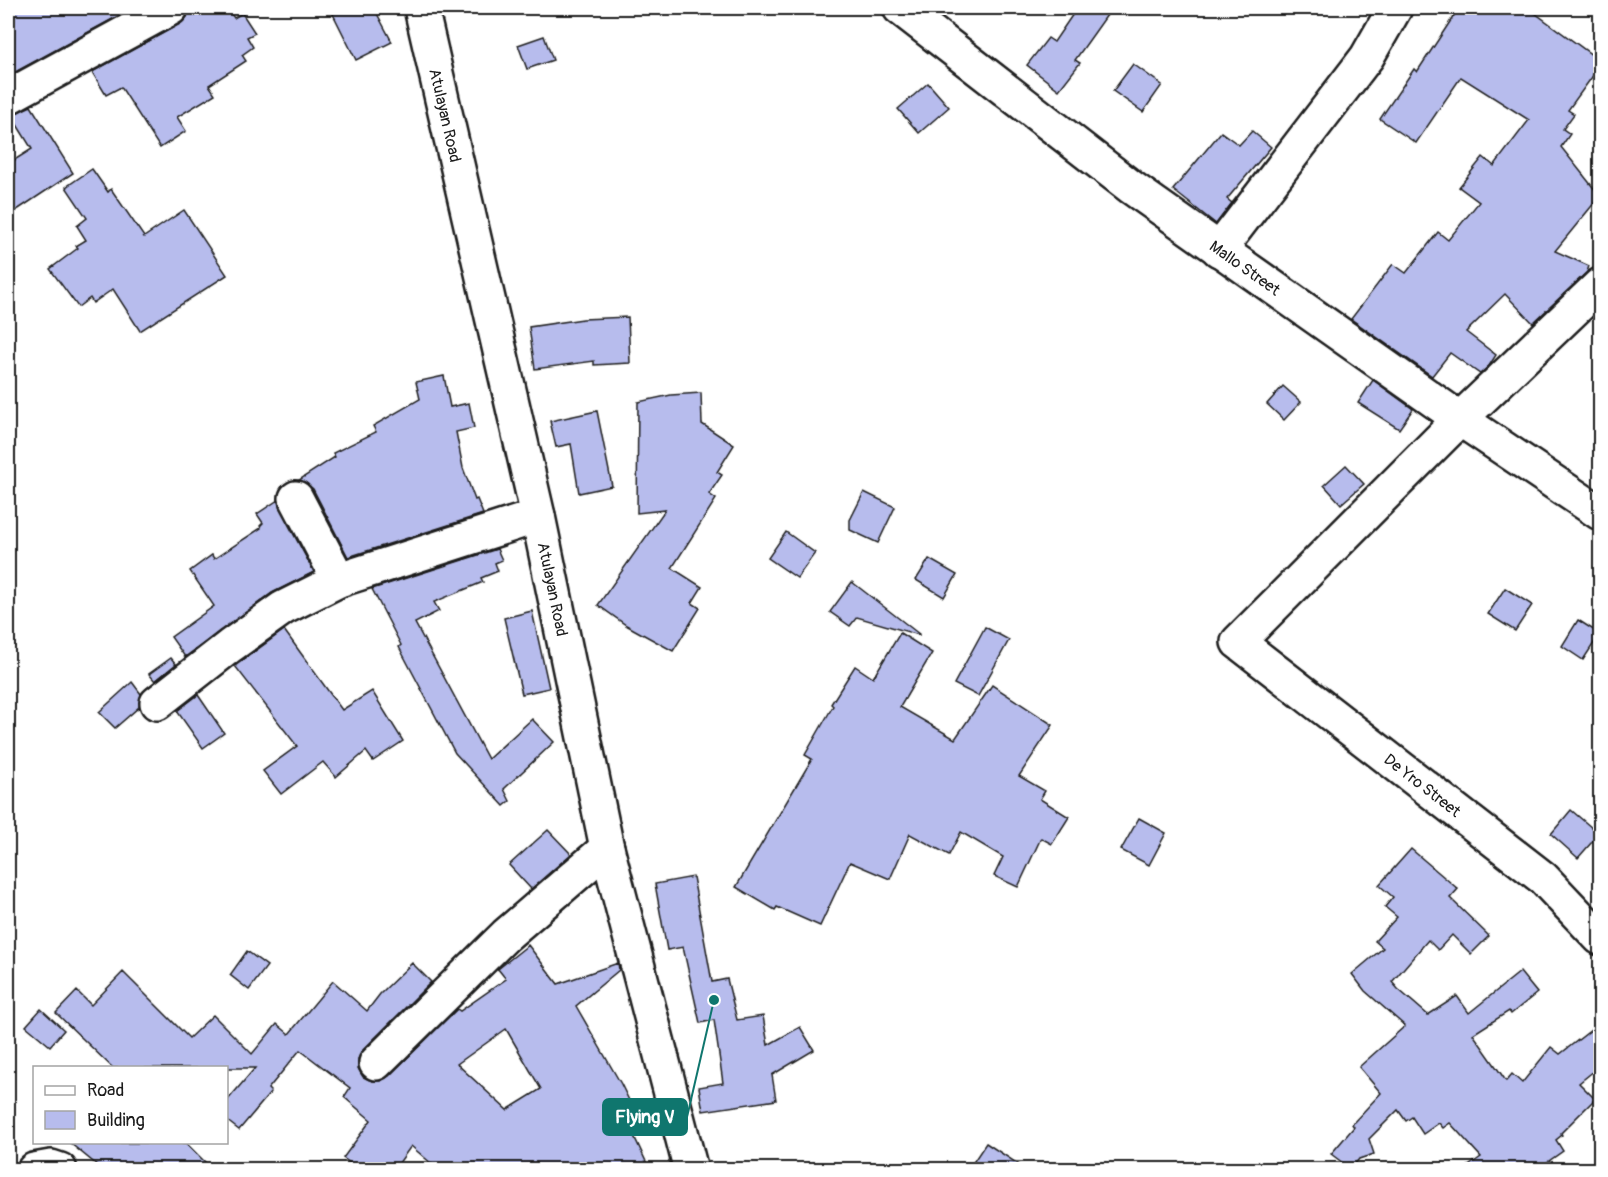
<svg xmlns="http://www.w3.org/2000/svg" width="1608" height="1177" font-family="Pangolin,sans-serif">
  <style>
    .building { fill: #b7bced; stroke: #1c1c1c; stroke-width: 1.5; fill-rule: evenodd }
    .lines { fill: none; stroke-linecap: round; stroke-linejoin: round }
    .minor-casing { stroke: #1c1c1c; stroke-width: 38 }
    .secondary-casing { stroke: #1c1c1c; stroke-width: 38 }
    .minor { stroke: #fff; stroke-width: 33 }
    .secondary { stroke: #fff; stroke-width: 33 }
    .labels { text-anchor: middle; stroke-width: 4.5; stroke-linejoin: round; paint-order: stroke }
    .street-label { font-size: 16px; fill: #1c1c1c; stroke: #fff }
    .leader { fill: none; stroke: #0f766e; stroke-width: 2 }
    .callout-dot { fill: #0f766e; stroke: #fff; stroke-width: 2 }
    .callout { fill: #0f766e; stroke: #0f766e; stroke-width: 2 }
    .callout-label { font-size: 18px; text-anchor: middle; font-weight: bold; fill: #fff }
  </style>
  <rect width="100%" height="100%" fill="#fff"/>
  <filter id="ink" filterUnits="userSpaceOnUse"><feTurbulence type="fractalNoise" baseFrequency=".0167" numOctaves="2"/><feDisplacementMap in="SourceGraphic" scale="12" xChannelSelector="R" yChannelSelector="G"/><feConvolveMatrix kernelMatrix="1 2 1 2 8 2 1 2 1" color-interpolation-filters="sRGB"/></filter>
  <g filter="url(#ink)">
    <g class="building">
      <path d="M19 8H133L8 76V15Z"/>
      <path d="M190 8H227L234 18 242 13 255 33 247 37 253 47 242 55 246 61 209 85 215 94 177 117 186 131 160 148 121 87 106 95 92 72 180 24 187 17Z"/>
      <path d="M330 8H374L392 42 356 60Z"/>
      <path d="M1077 8H1112L1075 60 1080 63 1059 90 1027 65 1048 38 1054 42Z"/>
      <path d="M1459 8H1528L1600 61V66L1568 110 1574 114 1563 129 1570 134 1561 147 1600 196 1555 251 1589 266 1587 272 1533 323 1505 294 1466 332 1496 355 1489 366 1480 374 1450 353 1432 376 1351 319 1393 264 1406 273 1438 232 1448 240 1479 202 1459 187 1483 157 1494 166 1529 120 1461 77 1416 143 1380 119 1414 69 1417 72Z"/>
      <path d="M544 36 553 60 527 69 518 45Z"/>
      <path d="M1133 64 1162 85 1143 112 1113 91Z"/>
      <path d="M928 83 949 107 919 133 898 109Z"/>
      <path d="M31 106 73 173 8 216V164L32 149 11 115Z"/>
      <path d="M1252 131 1271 147 1227 199 1232 203 1216 224 1173 190 1221 132 1239 145Z"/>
      <path d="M92 169 108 192 111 189 144 237 184 210 227 275 140 331 113 289 93 303 90 298 78 307 50 269 78 248 76 246 86 240 77 226 87 218 66 187Z"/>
      <path d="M628 317 630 363 594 365V361L535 369 529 327 583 319Z"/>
      <path d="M444 376 450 407 469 403 474 428 456 432 463 468 475 500 477 499 483 514 348 557 313 489 306 483 299 480 335 457 333 453 376 432 373 426 420 399 416 382Z"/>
      <path d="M1373 380 1413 409 1399 429 1358 403Z"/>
      <path d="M1283 386 1301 402 1284 420 1267 404Z"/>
      <path d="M701 393 702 424 734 445 717 472 722 475 709 494 716 499 672 568 702 587 692 603 700 608 673 651 626 625 598 605 665 510 637 513 638 402 671 395Z"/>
      <path d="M597 411 612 486 579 493 571 444 556 447 550 421Z"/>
      <path d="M1346 465 1364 484 1341 504 1324 485Z"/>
      <path d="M864 492 895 507 878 543 850 530V520Z"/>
      <path d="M278 500 279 507 314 572 272 593 185 657 171 637 214 606 190 571 212 555 214 559 261 528 260 526 263 523 257 514Z"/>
      <path d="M786 532 815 553 797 578 768 558Z"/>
      <path d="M497 549 502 560 495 563 498 571 481 578 483 582 434 602 439 611 415 623 488 759 532 719 554 742 504 789 510 801 504 806 455 753 399 647 401 645 372 589Z"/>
      <path d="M929 559 957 575 944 597 916 580Z"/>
      <path d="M852 582 919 634V635L857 617 850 626 830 612Z"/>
      <path d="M1505 588 1532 605 1515 631 1488 614Z"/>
      <path d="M532 611 549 688 522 694 504 618Z"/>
      <path d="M1578 620 1600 634 1583 660 1562 646Z"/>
      <path d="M985 627 1009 640 978 696 954 684Z"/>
      <path d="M284 630 342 710 372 691 403 741 373 761 366 751 336 777 323 762 281 794 263 771 297 746 235 666Z"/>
      <path d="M900 633 932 653 900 707 955 739 992 685 1053 725 1019 776 1045 791 1040 799 1069 817 1052 844 1041 838 1018 887 994 876 1003 857 961 832 949 855 910 834 890 879 850 862 820 926 777 907 775 910 736 887 812 759 805 755 833 706 831 704 855 666 873 678Z"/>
      <path d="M171 658 176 664 155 681 149 674Z"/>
      <path d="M132 682 141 694 139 707 115 728 99 712Z"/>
      <path d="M198 695 224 733 203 748 177 711Z"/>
      <path d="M1571 810 1599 834 1578 858 1551 834Z"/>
      <path d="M1139 818 1166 833 1149 865 1121 850Z"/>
      <path d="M548 830 571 854 531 889 509 865Z"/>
      <path d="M1411 849 1458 889 1450 898 1489 936 1471 954 1452 935 1438 950 1428 940 1392 982 1398 989 1428 1015 1457 996 1469 1013 1520 972 1537 993 1511 1014 1509 1011 1473 1034 1506 1081 1512 1074 1522 1083 1551 1047 1560 1054 1600 1023V1066L1579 1083 1595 1099 1561 1133 1562 1135 1556 1140 1563 1151 1536 1170H1463L1481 1157 1450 1123 1443 1128 1439 1123 1423 1134 1412 1117 1406 1121 1398 1110 1369 1139 1374 1154 1359 1159 1351 1169 1331 1154 1354 1127 1352 1124 1381 1093 1359 1067 1405 1026 1365 991 1352 974 1383 948 1375 941 1397 917 1385 907 1393 897 1379 885Z"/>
      <path d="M693 877 712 982 727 979 737 1020 763 1016 768 1045 800 1027 814 1050 772 1075 776 1100 703 1111 699 1087 723 1083 714 1020 700 1023 683 947 667 950 655 884Z"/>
      <path d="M528 945 558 984 618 963 619 970 576 1006 621 1084 644 1131 634 1136 650 1170H439L411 1146 394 1170H360L343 1158 371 1120 344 1097 350 1088 300 1050 268 1089 271 1092 239 1130 226 1120V1102L255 1068H113L56 1013 77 991 91 1005 123 972 189 1038 213 1015 252 1054 277 1024 289 1034 333 981 367 1011 380 994 412 963 431 982 363 1050 358 1059V1068L363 1077 372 1081H380L389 1076 457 1009 460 1011 506 979 498 969ZM506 1029 541 1089 507 1110 457 1064Z"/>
      <path d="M247 951 267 966 249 990 230 975Z"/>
      <path d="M41 1009 64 1030 50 1046 26 1026Z"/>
      <path d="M70 1143H186L213 1170H103Z"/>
      <path d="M986 1143 1027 1170H968Z"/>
    </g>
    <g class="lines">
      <g class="minor-casing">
        <g id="minor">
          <path id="s1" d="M900 8 1131 187 1460 419 1600 513"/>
          <path d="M8 97 171 8"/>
          <path d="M1219 250 1367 57 1395 8"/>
          <path id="s2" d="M1600 285 1460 419 1238 642 1543 878 1600 938"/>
          <path d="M296 498 339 580"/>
          <path d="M157 703 230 646 283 608 339 580 538 516"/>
          <path d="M376 1063 506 935 607 848"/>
          <path d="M34 1170 51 1167 60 1170"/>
        </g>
      </g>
      <g class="secondary-casing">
        <g id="secondary">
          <path id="s3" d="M421 8 538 516 607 848 691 1170"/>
        </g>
      </g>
      <use href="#minor" class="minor"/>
      <use href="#secondary" class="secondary"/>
    </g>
  </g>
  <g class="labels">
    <g class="street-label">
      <text dy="6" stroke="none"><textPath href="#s3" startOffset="110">Atulayan Road</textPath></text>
      <text dy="6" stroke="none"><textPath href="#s1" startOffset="432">Mallo Street</textPath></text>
      <text dy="6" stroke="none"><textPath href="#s3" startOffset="596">Atulayan Road</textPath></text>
      <text dy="6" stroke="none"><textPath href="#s2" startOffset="742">De Yro Street</textPath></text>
    </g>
  </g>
  <path class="leader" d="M714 1000L687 1117"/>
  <circle class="callout-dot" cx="714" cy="1000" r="6"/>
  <rect class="callout" x="603" y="1099" width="84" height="36" rx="6"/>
  <g class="callout-label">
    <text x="645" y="1123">Flying V</text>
  </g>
  <rect width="1608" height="1177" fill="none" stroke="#fff" stroke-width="30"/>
  <rect x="15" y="15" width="1578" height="1147" fill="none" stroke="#1c1c1c" stroke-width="2" filter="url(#ink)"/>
  <rect x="33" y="1066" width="195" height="78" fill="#ffffff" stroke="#a4a4a4" stroke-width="1.5"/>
  <rect x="45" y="1086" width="30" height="9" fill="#ffffff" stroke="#a4a4a4" stroke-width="1.5"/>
  <text x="87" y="1096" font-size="18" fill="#1c1c1c">Road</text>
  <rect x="45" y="1111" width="30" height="18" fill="#b7bced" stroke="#a4a4a4" stroke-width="1.5"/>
  <text x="87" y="1126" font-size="18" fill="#1c1c1c">Building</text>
</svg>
